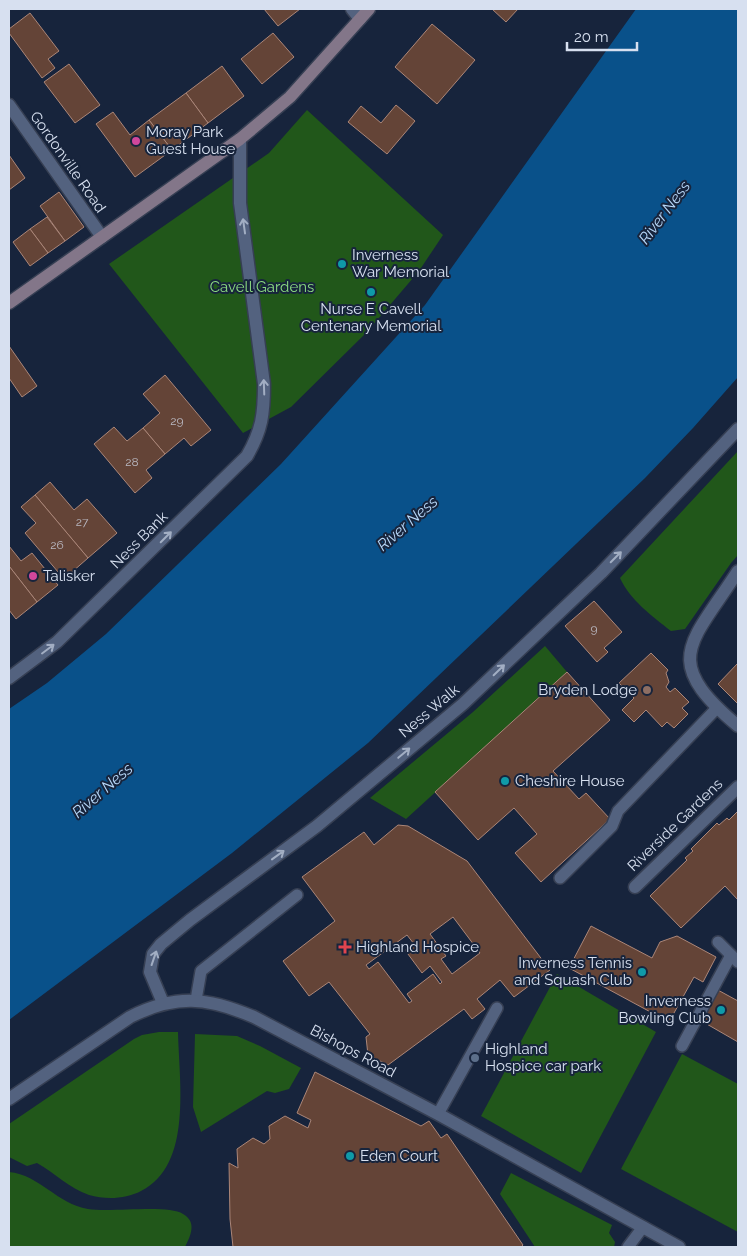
<svg xmlns="http://www.w3.org/2000/svg" width="747" height="1256" font-family="Raleway,sans-serif">
  <style>
    .green { fill: #21571a }
    .water { fill: #09518a }
    .building { fill: #644437; stroke: #ab8678; fill-rule: evenodd }
    .lines { fill: none; stroke-linecap: round; stroke-linejoin: round }
    .lane-casing { stroke: #363f53; stroke-width: 14 }
    .street-casing { stroke: #363f53; stroke-width: 15 }
    .secondary-casing { stroke: #363f53; stroke-width: 15 }
    .lane { stroke: #53627f; stroke-width: 11 }
    .street { stroke: #53627f; stroke-width: 12 }
    .secondary { stroke: #837689; stroke-width: 12 }
    .oneway { stroke: #a2aec3 }
    .hotel-dot { fill: #d1479c; stroke: #17243c; stroke-width: 2 }
    .culture-dot { fill: #0f9aa8; stroke: #17243c; stroke-width: 2 }
    .education-dot { fill: #8d6e63; stroke: #17243c; stroke-width: 2 }
    .health-dot { fill: #e0444e; stroke: #17243c; stroke-width: 2 }
    .service-dot { fill: #5c6f8a; stroke: #17243c; stroke-width: 2 }
    .labels { text-anchor: middle; stroke-width: 4; stroke-linejoin: round; paint-order: stroke }
    .number-label { font-size: 12px; fill: #bab9c2 }
    .poi-label { font-size: 15px; fill: #d7e0f0; stroke: #17243c; text-anchor: start }
    .street-label { font-size: 15px; fill: #d7e0f0; stroke: #17243c }
    .park-label { font-size: 15px; fill: #8ddc82; stroke: #17243c }
    .water-label { font-size: 16px; font-style: italic; fill: #b7d7f8; stroke: #17243c }
  </style>
  <rect width="100%" height="100%" fill="#17243c"/>
  <g class="green">
    <path d="M307 110 443 235 419 271 366 333 291 407 243 433 109 264 269 153Z"/>
    <path d="M738 451V555L731 563 685 629 671 631C652 616 630 600 620 578Z"/>
    <path d="M545 646 567 672 406 819 370 798 473 712Z"/>
    <path d="M557 974 656 1032 581 1173 481 1116Z"/>
    <path d="M159 1032H178C179 1082 193 1165 141 1191 126 1199 106 1200 89 1195 69 1188 55 1173 37 1163L27 1166 9 1157V1124L134 1039 142 1035Z"/>
    <path d="M195 1034 237 1036 260 1046 301 1068 289 1089 275 1093 267 1091 201 1132 193 1107Z"/>
    <path d="M682 1054 738 1084V1232L621 1169Z"/>
    <path d="M9 1172C40 1175 57 1204 88 1209 110 1213 168 1204 183 1214 197 1222 191 1235 185 1247H9Z"/>
    <path d="M511 1173 612 1225 609 1233 615 1242 614 1247H535L500 1194Z"/>
  </g>
  <path class="water" d="M636 9H738V377L693 428 645 478 368 743 232 853 9 1020V709L47 683 106 634 281 464 425 305Z"/>
  <g class="building">
    <path d="M264 9H300L278 26Z"/>
    <path d="M492 9H518L506 22Z"/>
    <path d="M30 13 59 51 48 59 55 68 42 78 9 33V29Z"/>
    <path d="M432 24 475 60 437 104 395 67Z"/>
    <path d="M273 33 294 57 262 84 241 59Z"/>
    <path d="M69 64 100 105 75 123 44 82Z"/>
    <path d="M222 66 244 96 208 123 186 93Z"/>
    <path d="M186 93 208 123 172 150 149 120Z"/>
    <path d="M396 105 415 121 387 154 348 122 361 106 381 123Z"/>
    <path d="M113 112 130 135 149 120 172 150 135 177 96 124Z"/>
    <path d="M9 155 25 178 9 190Z"/>
    <path d="M59 192 84 227 65 241 40 206Z"/>
    <path d="M47 217 65 241 48 253 30 229Z"/>
    <path d="M30 229 48 253 30 266 13 242Z"/>
    <path d="M9 346 37 386 22 397 9 378Z"/>
    <path d="M165 375 211 430 191 446 184 438 165 454 143 428 160 413 143 394Z"/>
    <path d="M114 427 127 441 143 428 165 454 146 470 152 478 135 493 94 444Z"/>
    <path d="M50 482 74 510 87 499 117 533 88 558 35 495Z"/>
    <path d="M35 495 88 558 64 579 25 533 36 523 21 507Z"/>
    <path d="M9 546 21 561 32 553 58 585 37 602 9 566Z"/>
    <path d="M9 566 37 602 16 619 9 610Z"/>
    <path d="M594 601 622 632 604 648 608 652 597 662 565 626Z"/>
    <path d="M651 653 668 670 666 673 669 682 666 687 670 692 675 688 689 702 682 708 688 714 674 728 667 722 662 727 646 710 634 722 622 710 634 698 619 683Z"/>
    <path d="M738 663V704L718 684Z"/>
    <path d="M567 672 610 720 553 771 579 799 586 793 610 819 541 882 515 853 537 834 514 808 478 840 435 792Z"/>
    <path d="M738 811V900L725 886 681 928 650 896 687 860 685 858 693 851 691 849 717 823 719 825 727 818 729 820Z"/>
    <path d="M398 825 408 826 467 861 550 970 514 997 500 980 477 999 485 1009 472 1019 464 1009 388 1065 368 1055 366 1037 370 1034 329 982 309 996 283 961 335 921 302 877 364 832 374 845ZM453 917 480 953 452 974 441 959 446 956 430 934ZM407 935 414 944 405 950 422 973 430 966 442 982 440 984 433 974 407 994 412 1001 409 1003 378 962 369 969 366 965Z"/>
    <path d="M591 926 652 958 660 942 677 936 716 957 703 982 694 977 669 1022 569 968Z"/>
    <path d="M716 989 738 1001V1042L698 1019Z"/>
    <path d="M315 1072 421 1126 429 1121 441 1138 447 1134 523 1245 521 1247H233L230 1219 229 1163 238 1168 237 1149 253 1138 264 1144 270 1139 269 1126 285 1116 308 1128 311 1120 297 1113Z"/>
  </g>
  <g class="lines">
    <g class="lane-casing">
      <g id="lane">
        <path d="M560 878 612 826 618 811 717 708"/>
        <path d="M718 942 738 962"/>
        <path d="M196 1000 201 971 297 895"/>
        <path d="M682 1046 731 955"/>
        <path d="M438 1114 497 1008"/>
        <path d="M628 1247 643 1227"/>
      </g>
    </g>
    <g class="street-casing">
      <g id="street">
        <path d="M352 9 360 19"/>
        <path d="M9 105 102 237"/>
        <path d="M738 571C691 644 659 660 738 726"/>
        <path d="M9 678 57 642 247 456C262 430 264 414 264 384L240 203V139"/>
        <path d="M635 887 738 787"/>
        <path d="M163 1003 150 972 153 954 161 944 190 920 317 826 463 704 601 573 738 429"/>
        <path d="M9 1099 130 1017C176 994 207 997 254 1017L438 1114 679 1247"/>
      </g>
    </g>
    <g class="secondary-casing">
      <path id="secondary" d="M9 303 240 139 290 97 369 9"/>
    </g>
    <use href="#lane" class="lane"/>
    <use href="#street" class="street"/>
    <use href="#secondary" class="secondary"/>
  </g>
  <defs><path id="oneway-shaft" d="M-6 0H5M1.5-3L5.5 0L1.5 3" fill="none" stroke-width="1.6" stroke-linecap="round" stroke-linejoin="round" transform="scale(1.25)"/></defs>
  <g class="oneway">
    <use href="#oneway-shaft" transform="translate(244 226) rotate(-98)"/>
    <use href="#oneway-shaft" transform="translate(264 387) rotate(-92)"/>
    <use href="#oneway-shaft" transform="translate(166 537) rotate(-45)"/>
    <use href="#oneway-shaft" transform="translate(616 557) rotate(-45)"/>
    <use href="#oneway-shaft" transform="translate(48 649) rotate(-37)"/>
    <use href="#oneway-shaft" transform="translate(499 670) rotate(-44)"/>
    <use href="#oneway-shaft" transform="translate(404 753) rotate(-40)"/>
    <use href="#oneway-shaft" transform="translate(278 855) rotate(-36)"/>
    <use href="#oneway-shaft" transform="translate(154 958) rotate(-71)"/>
  </g>
  <g class="hotel-dot">
    <circle cx="136" cy="141" r="5"/>
    <circle cx="33" cy="576" r="5"/>
  </g>
  <g class="culture-dot">
    <circle cx="342" cy="264" r="5"/>
    <circle cx="371" cy="292" r="5"/>
    <circle cx="505" cy="781" r="5"/>
    <circle cx="642" cy="972" r="5"/>
    <circle cx="721" cy="1010" r="5"/>
    <circle cx="350" cy="1156" r="5"/>
  </g>
  <circle class="education-dot" cx="647" cy="690" r="5"/>
  <path class="health-dot" d="M342.5 939.5h5v5h5v5h-5v5h-5v-5h-5v-5h5z"/>
  <circle class="service-dot" cx="475" cy="1058" r="5"/>
  <g class="labels">
    <g class="number-label">
      <text x="177" y="425">29</text>
      <text x="132" y="466">28</text>
      <text x="82" y="526">27</text>
      <text x="57" y="549">26</text>
      <text x="594" y="633">9</text>
    </g>
    <g class="poi-label">
      <text x="146" y="137">Moray Park<tspan x="146" dy="17">Guest House</tspan></text>
      <text x="352" y="260">Inverness<tspan x="352" dy="17">War Memorial</tspan></text>
      <text x="371" y="314" text-anchor="middle">Nurse E Cavell<tspan x="371" dy="17">Centenary Memorial</tspan></text>
      <text x="43" y="581">Talisker</text>
      <text x="637" y="695" text-anchor="end">Bryden Lodge</text>
      <text x="515" y="786">Cheshire House</text>
      <text x="356" y="952">Highland Hospice</text>
      <text x="632" y="968" text-anchor="end">Inverness Tennis<tspan x="632" dy="17">and Squash Club</tspan></text>
      <text x="711" y="1006" text-anchor="end">Inverness<tspan x="711" dy="17">Bowling Club</tspan></text>
      <text x="485" y="1054">Highland<tspan x="485" dy="17">Hospice car park</tspan></text>
      <text x="360" y="1161">Eden Court</text>
    </g>
    <g class="street-label">
      <text transform="translate(68 162) rotate(55)" y="5">Gordonville Road</text>
      <text transform="translate(139 540) rotate(-45)" y="5">Ness Bank</text>
      <text transform="translate(429 711) rotate(-40)" y="5">Ness Walk</text>
      <text transform="translate(675 825) rotate(-44)" y="5">Riverside Gardens</text>
      <text transform="translate(353 1051) rotate(28)" y="5">Bishops Road</text>
    </g>
    <g class="park-label">
      <text x="262" y="292">Cavell Gardens</text>
    </g>
    <g class="water-label">
      <text transform="translate(664 212) rotate(-53)" y="6">River Ness</text>
      <text transform="translate(407 523) rotate(-41)" y="6">River Ness</text>
      <text transform="translate(102 790) rotate(-41)" y="6">River Ness</text>
    </g>
  </g>
  <rect width="747" height="1256" fill="none" stroke="#d7e0f0" stroke-width="20"/>
  <path d="M567 42v8h70v-8" fill="none" stroke="#d7e0f0" stroke-width="2.5"/>
  <text x="574" y="42" font-size="15" fill="#d7e0f0" stroke="#17243c" stroke-width="4" paint-order="stroke">20 m</text>
</svg>
